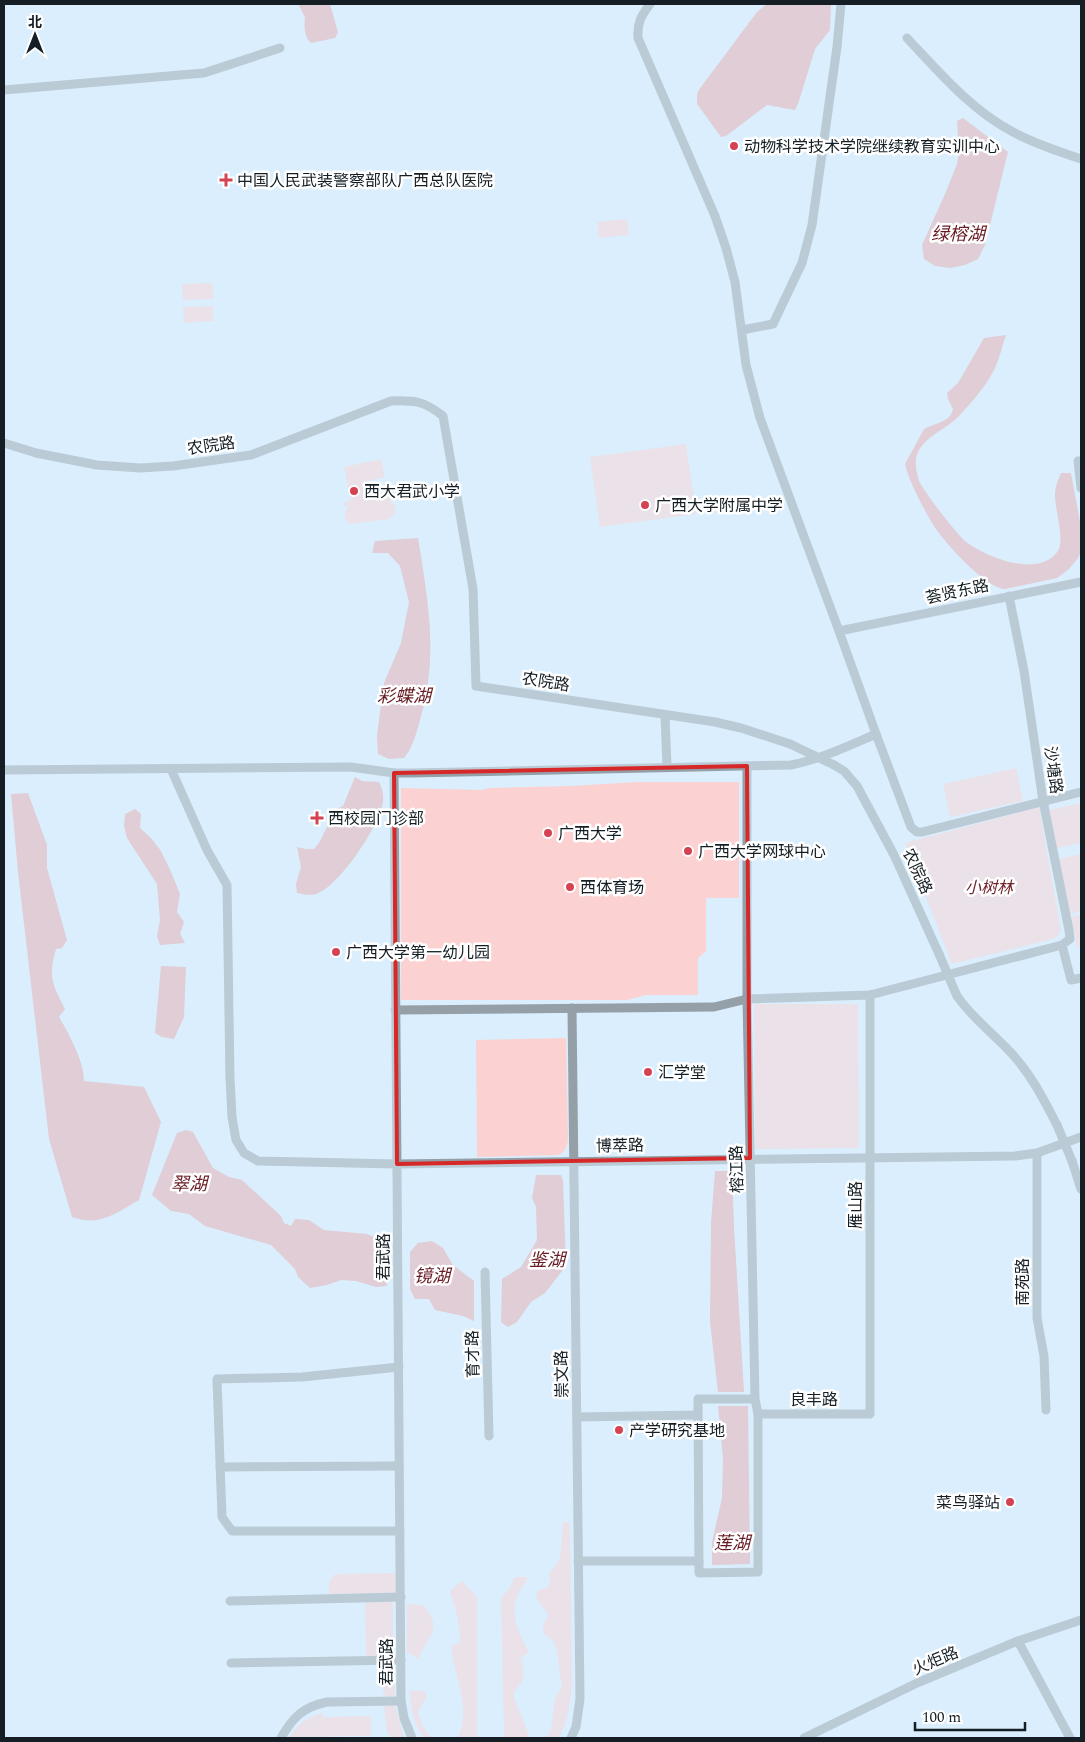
<svg xmlns="http://www.w3.org/2000/svg" width="1085" height="1742" font-family="Spectral,'Noto Sans SC',serif">
  <style>
    .green { fill: #fcd1d1 }
    .water { fill: #e6a4a4 }
    .lines { fill: none; stroke-linecap: round; stroke-linejoin: round }
    .street { stroke: #949fa7; stroke-width: 9 }
    .street-bridge { stroke: #949fa7; stroke-width: 9 }
    .marked { fill: none; stroke: #d62828; stroke-width: 4; stroke-linejoin: round }
    .poi-dot { fill: #d34351; stroke: #fff; stroke-width: 2 }
    .labels { text-anchor: middle; stroke-width: 5; stroke-linejoin: round; paint-order: stroke }
    .poi-label { font-size: 16px; fill: #141e24; stroke: #fff; text-anchor: start }
    .street-label { font-size: 16px; fill: #141e24; stroke: #fff }
    .park-label { font-size: 16px; font-style: italic; fill: #70232a; stroke: #fff }
    .water-label { font-size: 18px; font-style: italic; fill: #671a22; stroke: #fff }
  </style>
  <rect width="100%" height="100%" fill="#daeefd"/>
  <g class="green">
    <path d="M627 219 629 235 599 238 597 222Z"/>
    <path d="M212 283 213 299 183 300 182 284Z"/>
    <path d="M213 306V321L184 323 183 307Z"/>
    <path d="M686 444 696 514 600 527 590 457Z"/>
    <path d="M381 459 385 477 367 481 371 497 400 494V498L389 500 395 505V514L389 519 351 524C343 520 343 512 349 506H344V502L351 500 344 467Z"/>
    <path d="M1016 768 1023 801 950 817 943 784Z"/>
    <path d="M637 782H739V898H706V951L698 958V995H646L627 1000H401V788L482 790 489 788 572 786Z"/>
    <path d="M1081 803V843L1057 848 1049 810Z"/>
    <path d="M1039 807 1061 931 1059 935 1053 939 952 964 905 843Z"/>
    <path d="M1081 854V911L1070 914 1059 859Z"/>
    <path d="M1081 915V947L1077 948 1071 917Z"/>
    <path d="M754 1004H858L859 1148 755 1149Z"/>
    <path d="M566 1038 568 1141C566 1148 564 1154 557 1155L477 1157 476 1040Z"/>
    <path d="M563 1522H570L572 1684C570 1704 568 1721 559 1738H540L548 1736C556 1721 549 1700 562 1688L557 1652 553 1640 544 1634 543 1625 547 1619 548 1614 536 1598 538 1590 546 1589 550 1583 549 1574 560 1559Z"/>
    <path d="M395 1573 396 1593 329 1594V1582L335 1574Z"/>
    <path d="M515 1577H527C526 1587 521 1586 518 1594 509 1615 519 1634 529 1652L521 1659C524 1673 527 1680 514 1691V1697L530 1738H504L501 1598 509 1589Z"/>
    <path d="M462 1581 477 1597V1738H459V1736C460 1730 463 1723 463 1716 464 1692 453 1669 451 1645L460 1643C461 1625 455 1609 450 1591Z"/>
    <path d="M365 1602H393V1655L366 1657Z"/>
    <path d="M407 1604 423 1605C444 1628 429 1635 418 1659L407 1652Z"/>
    <path d="M386 1664H394L395 1696 387 1698 383 1691Z"/>
    <path d="M410 1690 424 1691 427 1696 418 1712 422 1725 431 1738H424C414 1724 410 1707 410 1690Z"/>
    <path d="M395 1705 404 1738H390L387 1731 384 1706Z"/>
    <path d="M323 1713V1717L371 1716V1736L290 1737C298 1723 308 1717 323 1713Z"/>
  </g>
  <g class="water">
    <path d="M298 4H330L338 32 335 38 311 43C304 37 304 26 305 17Z"/>
    <path d="M767 4H831L830 30 815 49 799 101 795 110 767 105 726 136 721 137 697 104V95L698 91 757 12Z"/>
    <path d="M963 118 1008 152 985 245 978 259 965 265 950 268 935 266 924 259 922 245 945 194 957 164 959 151 957 121Z"/>
    <path d="M1006 335C1002 346 1000 357 995 368 987 385 972 402 959 416 946 430 921 437 916 458 915 465 917 474 919 481 924 492 956 533 965 541 985 557 1039 579 1058 551 1065 539 1055 510 1055 495 1055 487 1058 480 1061 473H1071L1081 527V552L1078 558 1069 569 1057 578 1005 589C985 588 943 541 932 523 922 505 910 484 905 464L924 429C935 423 951 422 953 409L948 399 947 393 958 383 984 338Z"/>
    <path d="M418 538C428 600 439 658 420 720 416 734 413 747 404 758L389 759 378 754 377 735 384 683 401 643 409 602 400 566 388 553H372L375 541Z"/>
    <path d="M355 777 362 781 379 782C382 788 384 795 383 801 381 824 339 887 316 894 310 896 303 894 297 893L296 884 301 867 297 847 306 849H314L319 843 336 809 343 806Z"/>
    <path d="M28 793 47 845V868L67 940 62 948 56 949C48 977 52 984 65 1009L59 1017C69 1034 84 1061 84 1081L144 1087 161 1122 139 1200C116 1213 100 1227 72 1217L49 1139 18 872 11 794Z"/>
    <path d="M135 809 141 814 140 828 151 838 161 851 171 872 180 894 177 912 184 922 180 934 185 943 160 945 157 936 160 920 157 884 127 838 124 826 125 814Z"/>
    <path d="M161 966 186 967 184 1017 174 1039 162 1037 155 1033Z"/>
    <path d="M186 1130 193 1132 213 1168 229 1177 242 1180 281 1216 284 1223 291 1226 295 1219 309 1220 324 1230 367 1234 386 1242 387 1286 376 1287 356 1281 341 1280 327 1285 310 1288 298 1277 295 1269 271 1245 205 1226 189 1214 171 1211 152 1195 177 1133Z"/>
    <path d="M715 1171H732L734 1227 744 1392H718L710 1322 711 1223Z"/>
    <path d="M536 1175H561L563 1181 566 1266 545 1293 531 1302 517 1322 508 1327 501 1322 502 1279 521 1267 537 1240 536 1207 532 1198Z"/>
    <path d="M432 1241 443 1248 453 1265 474 1281V1321L463 1316 435 1310 429 1299H415L410 1289V1252L418 1243Z"/>
    <path d="M718 1406H748L750 1564 712 1565V1542L722 1498 723 1459Z"/>
  </g>
  <g class="lines">
    <g class="street">
      <path d="M650 4C641 16 637 23 638 38L715 216 726 248 735 282 746 365 760 418 839 631 876 734 911 827 917 832H922L1081 792"/>
      <path d="M907 38C939 72 971 110 1013 132 1035 144 1058 151 1081 159"/>
      <path d="M4 90 204 73 280 48"/>
      <path d="M742 330 773 324 802 263 812 225 837 47 841 4"/>
      <path d="M4 443 36 453 97 465 140 468 173 466 251 455 391 401C415 400 424 401 443 416L473 589 476 686 715 722 741 728 790 744"/>
      <path d="M1081 461H1078L1081 488"/>
      <path d="M1009 596 1024 671 1043 801 1069 930 1070 939 1062 945"/>
      <path d="M839 631 1081 582"/>
      <path d="M665 715 667 767"/>
      <path d="M834 765 844 771 857 786 894 855 939 954"/>
      <path d="M747 766V999L755 1399 758 1414V1572L699 1573 698 1399H755"/>
      <path d="M171 769 207 850 227 885 230 1078 232 1117 236 1140 244 1153 258 1161 397 1164 1015 1156 1037 1153 1081 1137"/>
      <path d="M4 770 351 767 394 773H411L791 765C821 759 848 746 876 734"/>
      <path d="M394 773 401 1701 404 1718 412 1738"/>
      <path d="M957 996C973 1019 995 1035 1013 1055 1032 1076 1044 1100 1057 1125"/>
      <path d="M395 1010 714 1007 747 999 870 995 1062 945 1071 980 1081 978"/>
      <path d="M1037 1153V1318L1044 1356 1046 1410"/>
      <path d="M1072 1161 1081 1189"/>
      <path d="M485 1272 489 1436"/>
      <path d="M399 1367 302 1377 217 1379 222 1517 232 1531H400"/>
      <path d="M758 1414H870V995"/>
      <path d="M577 1417 698 1415"/>
      <path d="M220 1467 399 1466"/>
      <path d="M578 1561H699"/>
      <path d="M230 1601 401 1597"/>
      <path d="M1018 1641 1070 1738"/>
      <path d="M231 1663 401 1660"/>
      <path d="M281 1738C293 1717 303 1707 327 1702L401 1701"/>
      <path d="M571 1738 576 1727 580 1699 572 1008"/>
      <path d="M804 1738 917 1683 1018 1641 1081 1620"/>
    </g>
    <g class="street-bridge">
      <path d="M790 744 834 765"/>
      <path d="M939 954 957 996"/>
      <path d="M1057 1125 1072 1161"/>
    </g>
  </g>
  <path d="M0 0H1085V1742H0ZM747 766 750 1158 397 1164 394 773Z" fill="#daeefd" fill-opacity=".55" fill-rule="evenodd"/>
  <path class="marked" d="M747 766 750 1158 397 1164 394 773Z"/>
  <g class="poi-dot">
    <circle cx="734" cy="146" r="5"/>
    <path d="M223.5 172.5h5v5h5v5h-5v5h-5v-5h-5v-5h5z"/>
    <circle cx="354" cy="491" r="5"/>
    <circle cx="645" cy="505" r="5"/>
    <path d="M314.5 810.5h5v5h5v5h-5v5h-5v-5h-5v-5h5z"/>
    <circle cx="548" cy="833" r="5"/>
    <circle cx="688" cy="851" r="5"/>
    <circle cx="570" cy="887" r="5"/>
    <circle cx="336" cy="952" r="5"/>
    <circle cx="648" cy="1072" r="5"/>
    <circle cx="619" cy="1430" r="5"/>
    <circle cx="1010" cy="1502" r="5"/>
  </g>
  <g class="labels">
    <g class="poi-label">
      <text x="744" y="152">动物科学技术学院继续教育实训中心</text>
      <text x="237" y="186">中国人民武装警察部队广西总队医院</text>
      <text x="364" y="497">西大君武小学</text>
      <text x="655" y="511">广西大学附属中学</text>
      <text x="328" y="824">西校园门诊部</text>
      <text x="558" y="839">广西大学</text>
      <text x="698" y="857">广西大学网球中心</text>
      <text x="580" y="893">西体育场</text>
      <text x="346" y="958">广西大学第一幼儿园</text>
      <text x="658" y="1078">汇学堂</text>
      <text x="629" y="1436">产学研究基地</text>
      <text x="1000" y="1508" text-anchor="end">菜鸟驿站</text>
    </g>
    <g class="street-label">
      <text transform="translate(211 445) rotate(-8)" y="6">农院路</text>
      <text transform="translate(957 591) rotate(-12)" y="6">荟贤东路</text>
      <text transform="translate(546 681) rotate(9)" y="6">农院路</text>
      <text transform="translate(1054 770) rotate(82)" y="6">沙塘路</text>
      <text transform="translate(918 871) rotate(65)" y="6">农院路</text>
      <text transform="translate(620 1145) rotate(-1)" y="6">博萃路</text>
      <text transform="translate(736 1169) rotate(-91)" y="6">榕江路</text>
      <text transform="translate(855 1205) rotate(-90)" y="6">雁山路</text>
      <text transform="translate(383 1257) rotate(-90)" y="6">君武路</text>
      <text transform="translate(1022 1282) rotate(-90)" y="6">南苑路</text>
      <text transform="translate(472 1354) rotate(-91)" y="6">育才路</text>
      <text transform="translate(561 1374) rotate(-91)" y="6">崇文路</text>
      <text x="814" y="1405">良丰路</text>
      <text transform="translate(935 1660) rotate(-23)" y="6">火炬路</text>
      <text transform="translate(386 1662) rotate(-90)" y="6">君武路</text>
    </g>
    <g class="park-label">
      <text x="989" y="893">小树林</text>
    </g>
    <g class="water-label">
      <text x="958" y="240">绿榕湖</text>
      <text x="404" y="702">彩蝶湖</text>
      <text x="189" y="1190">翠湖</text>
      <text x="547" y="1266">鉴湖</text>
      <text x="432" y="1282">镜湖</text>
      <text x="732" y="1549">莲湖</text>
    </g>
  </g>
  <rect width="1085" height="1742" fill="none" stroke="#141e24" stroke-width="10"/>
  <g transform="translate(35 35)" stroke="#ffffff" stroke-width="4" paint-order="stroke">
  <path d="M0-4L9 19L0 12L-9 19Z" fill="#141e24"/>
  <text y="-8" font-size="14" font-weight="bold" text-anchor="middle" fill="#141e24">北</text>
  </g>
  <path d="M915 1722v8h110v-8" fill="none" stroke="#141e24" stroke-width="2.5"/>
  <text x="922" y="1722" font-size="15" fill="#141e24" stroke="#ffffff" stroke-width="4" paint-order="stroke">100 m</text>
</svg>
